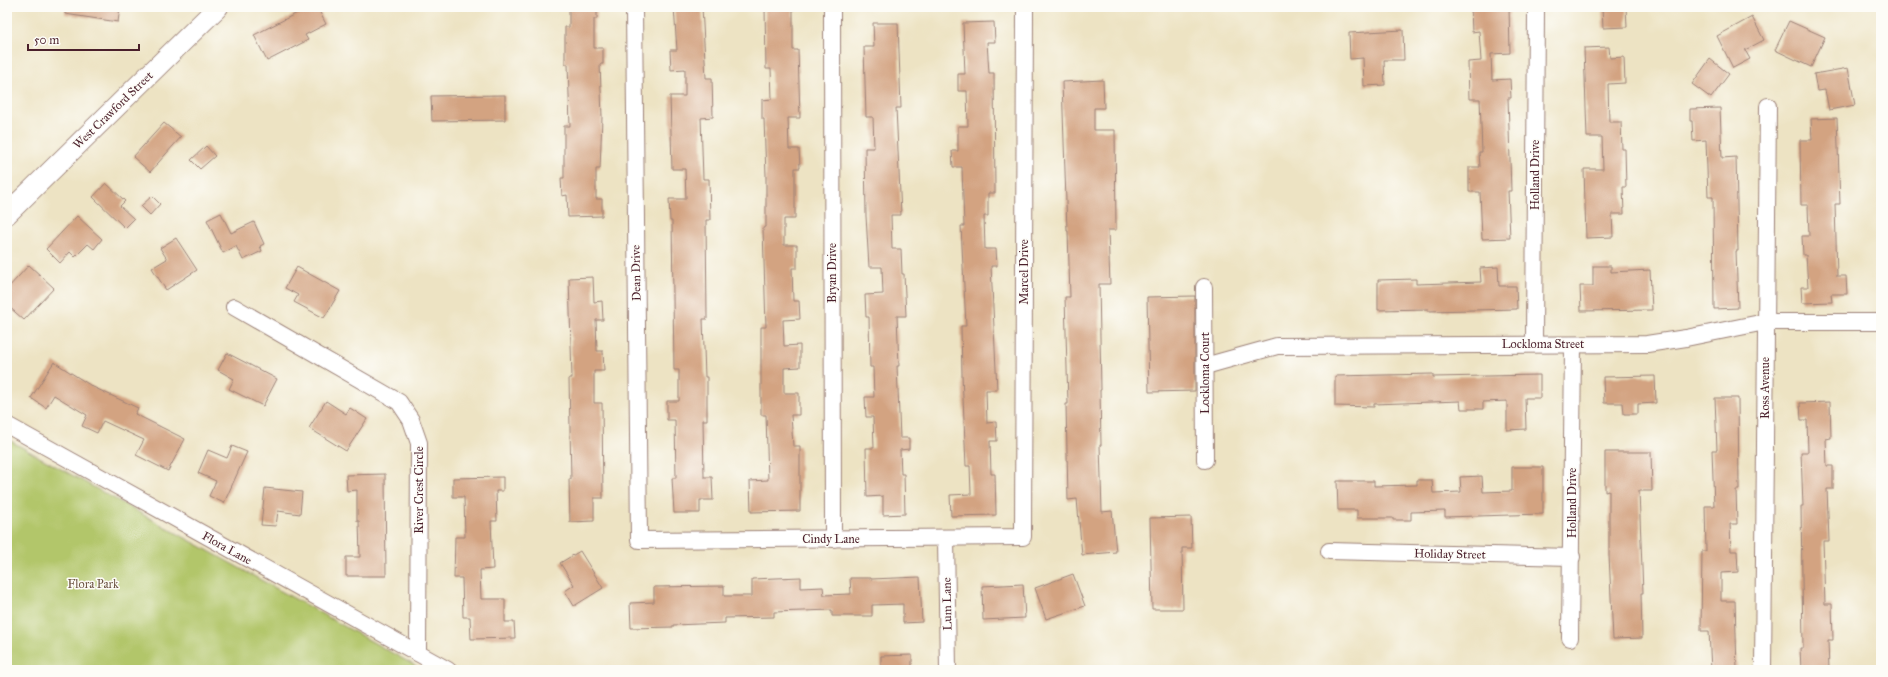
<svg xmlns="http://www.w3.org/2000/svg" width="1888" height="677" font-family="'IM FELL Great Primer',serif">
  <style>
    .green { fill: #b2c66a; stroke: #7e724a }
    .building { fill: #d3a381 }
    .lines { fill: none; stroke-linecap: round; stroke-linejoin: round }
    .minor-casing { stroke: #9c8177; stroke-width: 18 }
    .tertiary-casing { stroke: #9c8177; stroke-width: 22 }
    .minor { stroke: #fff; stroke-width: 16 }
    .tertiary { stroke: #fff; stroke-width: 20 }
    .labels { text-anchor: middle; stroke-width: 3; stroke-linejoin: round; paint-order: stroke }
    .street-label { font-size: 12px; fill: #4a1f2b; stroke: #fdfcf7 }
    .park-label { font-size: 12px; fill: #69513e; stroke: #fdfcf7 }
  </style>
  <rect width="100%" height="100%" fill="#fdfcf7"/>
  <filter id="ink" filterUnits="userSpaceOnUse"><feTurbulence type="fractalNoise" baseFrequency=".025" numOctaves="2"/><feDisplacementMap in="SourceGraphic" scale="8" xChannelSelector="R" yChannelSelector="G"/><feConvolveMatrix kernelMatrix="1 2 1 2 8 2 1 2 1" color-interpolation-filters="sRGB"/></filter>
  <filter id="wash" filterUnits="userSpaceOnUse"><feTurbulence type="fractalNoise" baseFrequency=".012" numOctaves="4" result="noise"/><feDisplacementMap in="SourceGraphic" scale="16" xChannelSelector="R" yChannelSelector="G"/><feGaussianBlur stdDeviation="0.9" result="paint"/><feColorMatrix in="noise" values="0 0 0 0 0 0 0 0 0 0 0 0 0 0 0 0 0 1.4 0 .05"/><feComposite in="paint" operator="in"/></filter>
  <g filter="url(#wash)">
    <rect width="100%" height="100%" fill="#ede3c3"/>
    <path class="green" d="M7 439 423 670H7Z"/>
    <g id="blocks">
      <g class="building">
        <path d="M65 7H120L118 22 65 14Z"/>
        <path d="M309 7H317L326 24 305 35 308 40 267 61 254 35Z"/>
        <path d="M569 7H597V19H594V48H603V64H600L602 117 600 169H596V199H602V216L568 217 567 195 562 196 561 178H564V126H570L568 64H565V27H569Z"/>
        <path d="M674 7H702L706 78H712L713 117 701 118 703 179H709L710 220H706L707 319H703L705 377H707V420H703L704 477H712L713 500H700V513H674L672 478H676L675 420H667V401H679V370H674L672 221H670L669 199H686L685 169H672L670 96H685V69L671 70 670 50H677Z"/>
        <path d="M765 7H793V50H798L800 118H788L789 149H799L800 168H795V219H784V245H797V268H792L793 301H799L800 319 783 320 784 346 800 345V367L784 368V393H799V415H791L793 446H800V511L751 512 750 481 768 480 766 415H761V327H766L763 228 766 227V176L764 119H762V100L772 99 771 69H766Z"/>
        <path d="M1471 7H1509L1510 53 1491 54 1492 80 1510 79 1511 98H1508L1511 191H1508L1510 238 1482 239 1480 192H1469V167H1480L1479 152H1482L1480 99H1469L1468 62 1481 61 1479 31 1472 32Z"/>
        <path d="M1602 7H1626L1627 27 1603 28Z"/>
        <path d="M1752 17 1764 40 1745 50 1750 59 1733 68 1717 36Z"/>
        <path d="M1789 21 1825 37 1811 67 1775 50Z"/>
        <path d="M994 22 995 42H987L989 73H994L995 193H988V216H984L985 249H996L997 266H991L997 390H986L987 423 996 422 997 441H990L991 474H995L996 515 951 516 950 495 971 494 970 466H966L962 374 961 326H966L961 226H964L962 167H953L952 151H958V126H968L967 91H958V74H965L963 23Z"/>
        <path d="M873 23H898L901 108H896L901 215H891L892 249H901L902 274H904L906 316H897L899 366H897L900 438H909V449L900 450 901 474H904L905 514 883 515V496L867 497 866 448H874L873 417H866L865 397H874L873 367H870L869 317H866L865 295 883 294 882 267H869L866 216 865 148H874L873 117H866L864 47H874Z"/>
        <path d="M1403 30 1404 60H1384L1385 85 1364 86 1363 58 1350 59 1349 33Z"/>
        <path d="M1609 47 1610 58 1624 57 1625 83 1608 84 1609 122H1621L1622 149H1625L1626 187H1623L1624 214H1612L1613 237 1586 238 1584 169H1603L1602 137H1587L1584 48Z"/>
        <path d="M1710 59 1729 74 1711 98 1692 84Z"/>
        <path d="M1848 68 1855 105 1829 110 1825 90 1817 91 1814 74Z"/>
        <path d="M1103 80 1104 108H1094V130H1115L1116 230H1108L1110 284H1099L1101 390H1100L1101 445H1100L1102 512 1112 511 1116 552 1082 555 1077 499 1068 500 1066 404H1068L1065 297H1070L1068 231H1067L1062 82Z"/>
        <path d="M505 95V120L432 121 431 96Z"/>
        <path d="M1720 108 1722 158 1736 157 1738 251H1736L1738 308 1714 309 1713 197H1708L1706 140 1693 141 1692 121H1690V109Z"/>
        <path d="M1837 118 1840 204H1835L1837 276H1846L1847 294H1831L1832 302 1802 303 1801 287H1808L1806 255H1803L1802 236H1809L1808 205H1801L1800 140H1812L1811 119Z"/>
        <path d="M164 123 181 137 150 172 133 157Z"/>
        <path d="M206 146 215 156 200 169 191 160Z"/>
        <path d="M106 183 125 201 120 206 134 219 125 228 93 197Z"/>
        <path d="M152 196 160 204 150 215 141 206Z"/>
        <path d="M221 213 231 233 254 222 264 244 260 246 262 251 243 260 236 246 223 253 207 220Z"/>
        <path d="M77 216 102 239 94 249 88 244 75 257 70 252 60 263 46 249Z"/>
        <path d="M176 238 197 270 166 290 152 268 167 259 160 248Z"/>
        <path d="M29 265 54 288 24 320 7 305V289Z"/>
        <path d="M1593 266H1611V272L1650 270 1652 310 1581 311 1580 286H1593Z"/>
        <path d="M297 267 340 291 324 318 294 302 298 295 285 288Z"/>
        <path d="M1498 267 1499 286H1516L1517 309 1428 311V309L1378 310V280L1416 279V284L1481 282 1480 268Z"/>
        <path d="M593 277 594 302 602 301 603 320H596L597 351H603L604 371H594V403H602L603 498H594V521L570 522 569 479H571L569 378H572L569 278Z"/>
        <path d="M1195 296V391L1149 392 1147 297Z"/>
        <path d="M227 353 277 379 263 406 229 389 234 379 218 370Z"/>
        <path d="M54 362 93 387 138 408 135 414 185 439 168 471 136 455 144 440 103 421 97 433 82 426 87 415 54 395 46 408 31 398Z"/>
        <path d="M1433 374V377L1540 375V398H1525L1526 429 1507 430V401L1483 402V409H1461L1460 401 1374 404V407L1335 406V376Z"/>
        <path d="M1655 376 1656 403 1638 404V414H1624L1623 403H1604L1603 377Z"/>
        <path d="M1715 398H1738L1739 490H1736L1737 524H1730L1731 551H1737L1738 572 1721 573V601H1735L1737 670H1711L1709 631H1701L1702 551H1706L1705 506H1714L1712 450H1717Z"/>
        <path d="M326 401 346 414 350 408 367 419 346 451 309 428Z"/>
        <path d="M1830 402 1831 438 1826 439 1827 466H1833V489H1827L1829 541H1823L1825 604H1832L1833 640H1828L1829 670H1801L1800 648H1803L1801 506H1803L1801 452H1808L1807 420H1801L1800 403Z"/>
        <path d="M232 446 247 452 224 503 209 496 216 481 198 473 208 450 227 458Z"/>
        <path d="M1605 452H1651L1652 491H1639L1643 593H1641L1642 638 1613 639 1609 555V491L1605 492Z"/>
        <path d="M1512 467H1543V514L1445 517V511L1411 512V520H1393V518H1357V510H1338L1337 481H1374V486L1417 485V480H1432L1433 493 1461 492 1460 477 1482 476 1483 492 1512 491Z"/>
        <path d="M385 474 386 576H346V557H360L359 521H357V490L347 491 346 475Z"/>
        <path d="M503 477V491H496L497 521H491L493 569 480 570 481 599H505V622H514L515 638 471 639 470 617H463L462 578H454L455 537H465L464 497H453V478Z"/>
        <path d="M265 488 302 492 300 514 278 511 276 526 261 525Z"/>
        <path d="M1191 517 1192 548H1182L1183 609H1152L1150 518Z"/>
        <path d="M580 551 603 588 574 606 565 591 574 585 560 563Z"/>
        <path d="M1073 574 1085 606 1046 619 1035 588Z"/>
        <path d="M801 577V588L823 587 824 595 851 594 850 578H871V579L920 577 922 622 903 623V604L872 605V616H832V610L774 612V617L725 618V623L673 625V627L631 628 630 603 654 602V587L724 586V596H752V579Z"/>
        <path d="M1023 584 1025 618 983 620 982 586Z"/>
        <path d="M912 655V670H881V656Z"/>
      </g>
    </g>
  </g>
  <g filter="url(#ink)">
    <use href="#blocks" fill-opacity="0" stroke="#9c8177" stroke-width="1"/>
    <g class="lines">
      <g class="minor-casing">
        <g id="minor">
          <path d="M634 7 639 540 1023 537 1025 7"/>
          <path d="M832 7 833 539"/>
          <path d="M1204 287 1205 460"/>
          <path d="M234 307 399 402 411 420 419 443 418 653"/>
          <path d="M1534 343 1536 7"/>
          <path d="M1205 366 1277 346 1647 344 1686 338 1765 322H1881"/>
          <path d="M7 425 448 670"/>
          <path d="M946 538 948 670"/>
          <path d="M1329 551 1572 557"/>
          <path d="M1570 638 1573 345"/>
          <path d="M1763 670 1768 106"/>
        </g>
      </g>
      <g class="tertiary-casing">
        <path id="tertiary" d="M7 214 218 7"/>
      </g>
      <use href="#minor" class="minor"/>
      <use href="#tertiary" class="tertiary"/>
    </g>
  </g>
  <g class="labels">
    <g class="street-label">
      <text transform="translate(113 110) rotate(-44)" y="4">West Crawford Street</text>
      <text transform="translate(1535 175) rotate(-90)" y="4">Holland Drive</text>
      <text transform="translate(1024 272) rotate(-90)" y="4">Marcel Drive</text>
      <text transform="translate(636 273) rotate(-91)" y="4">Dean Drive</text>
      <text transform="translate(832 273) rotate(-90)" y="4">Bryan Drive</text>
      <text x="1543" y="348">Lockloma Street</text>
      <text transform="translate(1205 373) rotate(-90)" y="4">Lockloma Court</text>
      <text transform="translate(1765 388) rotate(-90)" y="4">Ross Avenue</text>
      <text transform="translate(419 490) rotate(-90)" y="4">River Crest Circle</text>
      <text transform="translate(1572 503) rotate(-90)" y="4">Holland Drive</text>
      <text x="831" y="543">Cindy Lane</text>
      <text transform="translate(227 548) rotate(29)" y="4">Flora Lane</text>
      <text transform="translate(1450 554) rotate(1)" y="4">Holiday Street</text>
      <text transform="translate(947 604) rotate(-91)" y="4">Lum Lane</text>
    </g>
    <g class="park-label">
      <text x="93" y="588">Flora Park</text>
    </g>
  </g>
  <rect width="1888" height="677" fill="none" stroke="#fdfcf7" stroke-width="24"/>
  <path d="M28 44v6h111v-6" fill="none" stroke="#4a1f2b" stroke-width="2"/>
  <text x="34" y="44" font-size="12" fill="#4a1f2b" stroke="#fdfcf7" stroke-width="3" paint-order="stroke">50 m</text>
</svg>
